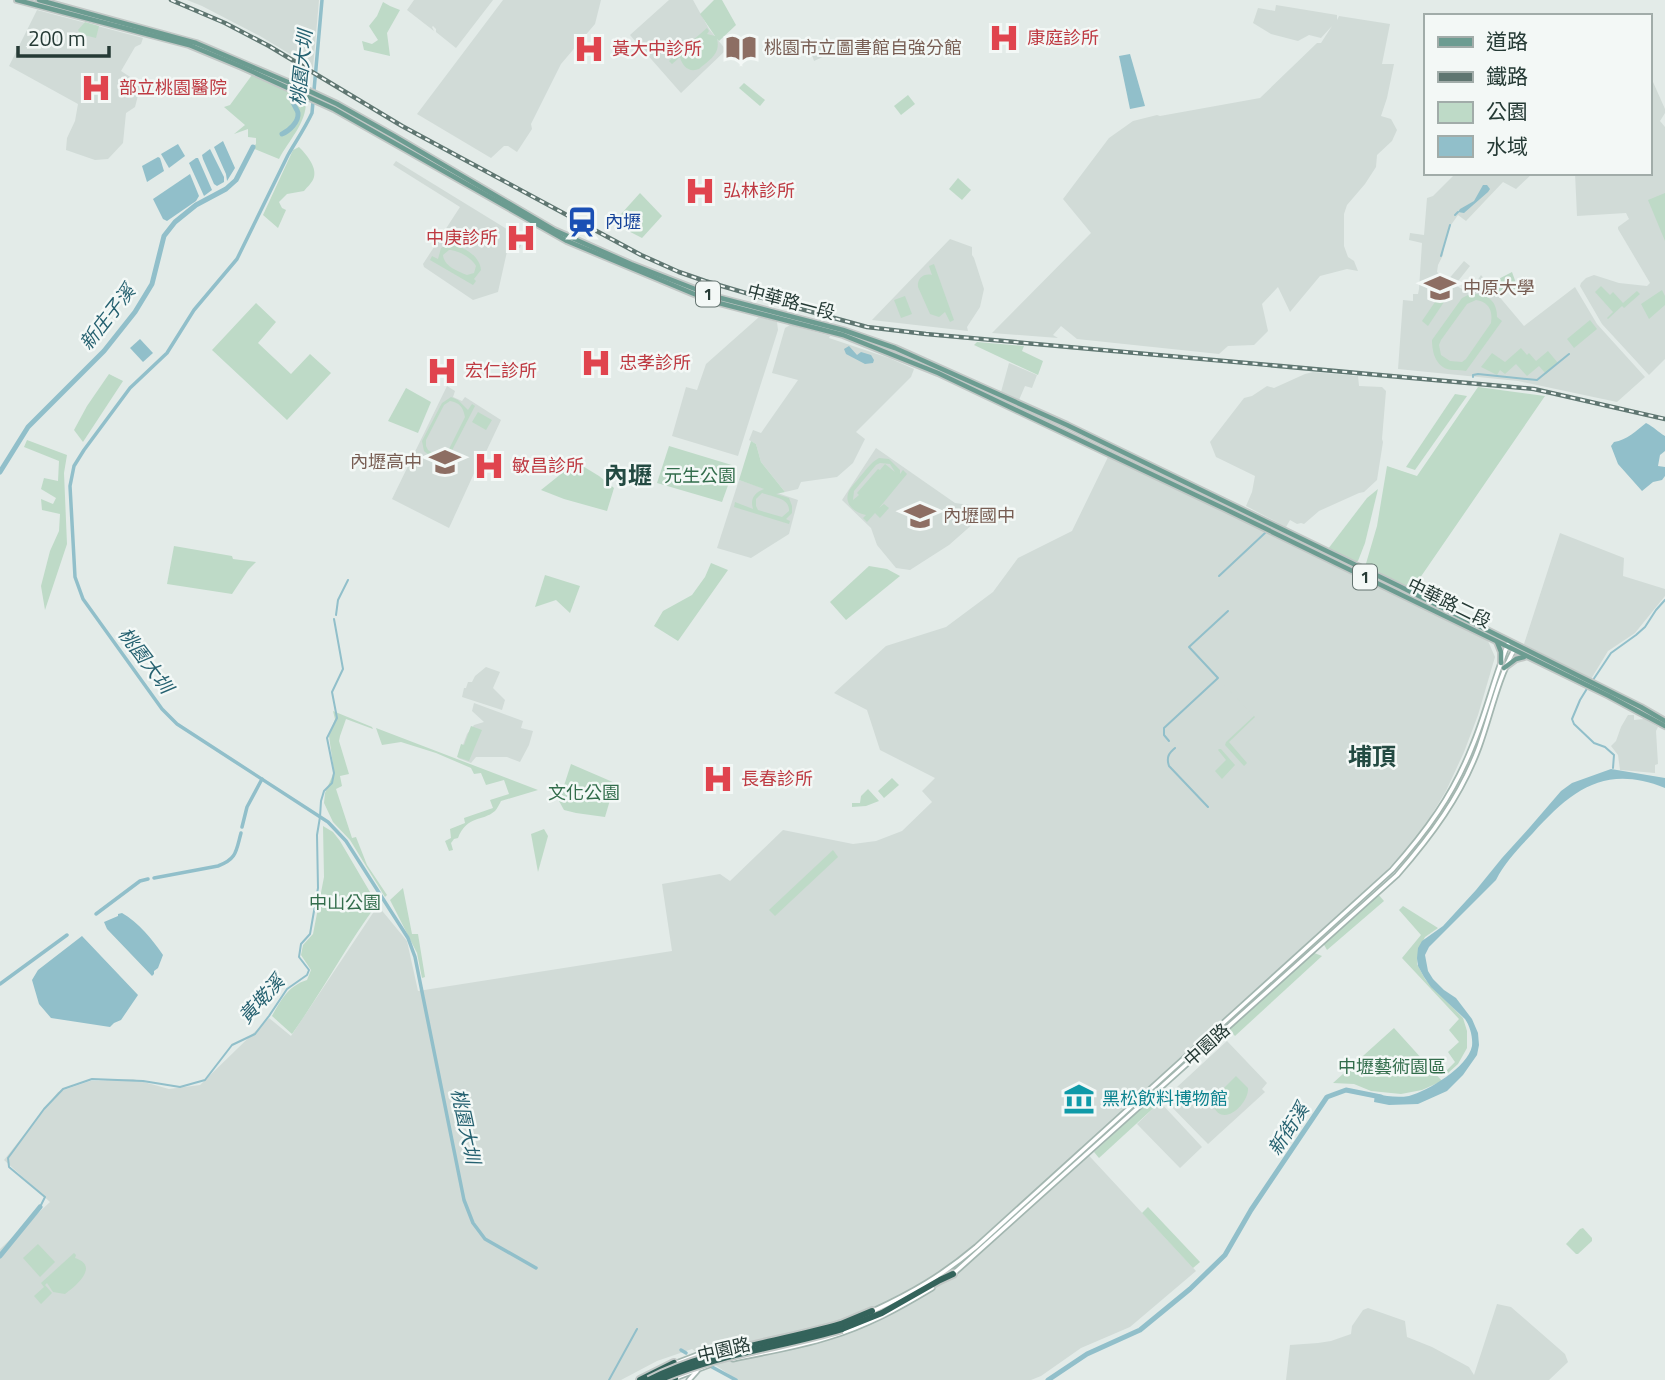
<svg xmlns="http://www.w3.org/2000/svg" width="1665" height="1380" font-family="'Titillium Web','Noto Sans TC',sans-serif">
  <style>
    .built { fill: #d1dbd7 }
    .green { fill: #bedac7; fill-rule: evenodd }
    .water { fill: #91bfca }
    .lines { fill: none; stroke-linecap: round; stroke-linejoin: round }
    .stream { stroke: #91bfca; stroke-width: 2 }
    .canal { stroke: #91bfca; stroke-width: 3.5 }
    .river { stroke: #91bfca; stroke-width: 5 }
    .secondary-casing { stroke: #a3b6b0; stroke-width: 7 }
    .primary-casing { stroke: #c2c8c6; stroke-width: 8 }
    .highway-casing { stroke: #c2c8c6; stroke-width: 10 }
    .secondary { stroke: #fff; stroke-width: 3.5 }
    .primary { stroke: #6c9c91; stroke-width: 4.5 }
    .highway { stroke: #34635b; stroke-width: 6 }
    .rail-casing { stroke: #5f7671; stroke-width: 4.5 }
    .rail { stroke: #f3f8f6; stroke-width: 2; stroke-dasharray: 5; stroke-linecap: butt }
    .highway-bridge-casing { stroke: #c2c8c6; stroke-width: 10; stroke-linecap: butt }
    .highway-bridge { stroke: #34635b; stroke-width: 6 }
    .labels { text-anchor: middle; stroke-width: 5; stroke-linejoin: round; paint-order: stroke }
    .shield { fill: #f3f8f6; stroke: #63736f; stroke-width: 2 }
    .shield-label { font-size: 16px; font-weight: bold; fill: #253a35 }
    .health-label { font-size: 18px; fill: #be3a42; stroke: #f3f8f6; text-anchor: start }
    .education-label { font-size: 18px; fill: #785e54; stroke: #f3f8f6; text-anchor: start }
    .transit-label { font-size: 18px; fill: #164399; stroke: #f3f8f6; text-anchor: start }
    .street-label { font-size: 18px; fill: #253a35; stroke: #f3f8f6 }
    .park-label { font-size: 18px; fill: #336d4c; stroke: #f3f8f6 }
    .culture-label { font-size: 18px; fill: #0d838f; stroke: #f3f8f6; text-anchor: start }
    .water-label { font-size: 19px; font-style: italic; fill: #256170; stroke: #f3f8f6 }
    .district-label { font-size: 24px; font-weight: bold; fill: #234a42; stroke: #f3f8f6 }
  </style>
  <rect width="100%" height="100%" fill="#e3ebe8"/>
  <g class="built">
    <path d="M187 0H319L313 68 260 36 202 6Z"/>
    <path d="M414 0H493L456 48 436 32V29L433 26 432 27 434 31 407 10Z"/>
    <path d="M503 0H601L595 24 561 64 531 124 532 129 517 152 508 146H504L491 158 417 114Z"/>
    <path d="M669 0H693L709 29 726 50 681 93 630 35Z"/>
    <path d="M1276 5 1337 15V20L1339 16 1390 24 1382 64H1394L1387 98 1381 116 1391 119 1397 130 1392 141 1377 155 1376 167 1365 184 1347 205 1344 214V246L1348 257 1354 261 1358 271 1347 269 1320 276 1290 312 1278 287 1262 304 1268 331 1254 345 1228 346 1219 354 1077 339 1061 326 1053 335 1058 338 992 333 1091 233 1063 199 1109 138 1133 121 1157 115 1160 116 1260 98 1317 43H1321L1332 26 1321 38 1309 35 1298 41 1271 34 1253 23 1258 8 1275 11Z"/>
    <path d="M37 10 143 38 141 44 135 47 121 71 141 84 135 107 126 113 123 143 108 159 95 160 66 150 67 138 75 121 78 104 9 66Z"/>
    <path d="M821 39 825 40 829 54 814 61 808 43Z"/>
    <path d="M1651 81 1653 82 1665 109V113L1660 121 1665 127V359L1649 375 1602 324 1580 286 1581 283 1586 278 1594 275 1619 283 1647 286 1650 283 1618 229V227L1629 219 1626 213 1577 216 1575 173H1649V82Z"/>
    <path d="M396 161 523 239 520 248 508 247 498 292 473 300 424 267 423 264 460 207 393 165Z"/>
    <path d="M1456 173H1533L1516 189 1503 182 1466 221 1458 215 1451 225 1444 243 1443 255 1438 265 1437 272 1447 281 1464 261 1470 266 1455 285 1469 293 1481 275 1524 326 1575 287 1597 324 1645 377 1617 402 1518 381 1398 369 1403 300 1413 301V294H1418L1419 289 1422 243 1409 240 1410 233 1424 235 1427 198 1433 196Z"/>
    <path d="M950 239 972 247V255L974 258 984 289 980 307 967 327 968 331 872 320Z"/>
    <path d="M759 317 777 322 778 330 738 456 672 436 686 387 697 390 706 364Z"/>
    <path d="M790 325 830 336 829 338 889 358 914 369 911 377 856 432 865 439 853 463 837 477 801 482 798 489 785 492 761 462 756 444 749 440 753 430 761 433 798 380 772 373 785 328Z"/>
    <path d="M1009 363 1037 375 1032 388 1025 386 1019 400 1001 392Z"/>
    <path d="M1313 372 1358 376 1359 386 1382 387 1386 391 1382 439 1383 442 1377 480 1364 492 1359 493 1319 511 1304 524 1301 523 1297 524 1290 520 1286 527 1246 506 1252 492 1255 476 1216 457 1210 442 1244 398 1252 396 1267 386 1274 388 1305 374Z"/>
    <path d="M447 386 455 391 453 397 462 401 465 397 501 420 484 456 476 469 449 528 392 499Z"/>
    <path d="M876 448 955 503 991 508 949 545 910 570 896 568 877 545 871 528 842 500Z"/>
    <path d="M1109 455 1488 641 1495 657 1478 715 1464 752 1446 791 1420 834 1387 870 1081 1147 1196 1271 1130 1327 1081 1348 1041 1376 1031 1380H737L692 1349 657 1361 621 1380H0V1249L50 1202 4 1160 58 1092 90 1081 133 1079 169 1089 200 1085 269 1018 291 1036 379 904V907L407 941 418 991 672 951 662 884 720 874 730 881 783 830 853 844 876 841 902 831 932 802 922 791 935 778 880 750 867 710 834 693 886 646 946 627 993 592 1018 558 1072 531Z"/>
    <path d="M739 480 798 500 789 534 751 558 717 548Z"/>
    <path d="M1560 533 1624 558 1623 576 1665 589V596L1652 612 1635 633 1608 651 1591 679 1524 644Z"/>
    <path d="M486 667 500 672 493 688 505 700 502 710 462 697 464 688H466L468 682H472L475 676Z"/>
    <path d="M474 703 523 721 521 728 533 731 529 745 520 762 507 757H476L471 763 458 758 467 734 474 725 484 722 472 711Z"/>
    <path d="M1628 715H1634V720L1644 719 1658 727 1656 731 1658 764 1655 765V773L1620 770 1618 755 1611 746 1616 741 1621 727Z"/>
    <path d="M1227 1041 1267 1083 1262 1089 1265 1092 1208 1144 1164 1099Z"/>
    <path d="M1160 1102 1202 1147 1180 1168 1137 1124Z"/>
    <path d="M1497 1304 1511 1307 1565 1354 1568 1362 1549 1380H1286L1290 1345 1318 1343 1331 1341 1351 1334 1352 1326 1363 1310 1368 1308 1405 1321 1407 1337 1432 1347 1469 1367 1474 1375Z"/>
  </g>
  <g class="green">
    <path d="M714 0H722L736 25 719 41 717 39C721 54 709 60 699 69 689 73 682 66 680 57L672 64 669 61 707 28 709 31 707 34 715 36 700 14Z"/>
    <path d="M383 2 390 6 400 10 387 33 390 56 364 50 362 41 372 44 378 40 369 26 377 16Z"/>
    <path d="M85 22 99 26 96 38 80 34 78 30Z"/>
    <path d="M252 75 306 100C307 123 289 140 279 159L252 148 256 144V138L248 137V129L234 134 245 125 224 107 230 105Z"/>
    <path d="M744 83 765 100 760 106 739 88Z"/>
    <path d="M908 95 915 104 901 115 894 106Z"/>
    <path d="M299 147C305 153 317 166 314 177 313 182 307 187 304 191L287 194 279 202 282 208 286 210 278 228 263 215 293 150Z"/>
    <path d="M958 178 971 190 962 200 949 189Z"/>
    <path d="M640 193 662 216 642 238 613 223Z"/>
    <path d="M1665 193V241L1648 200Z"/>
    <path d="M449 244C462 246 480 255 481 270L474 279 476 281 473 285 430 260 432 256 438 259 441 248ZM449 250C458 250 472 258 476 266L474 273 467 275C457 271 444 266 443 255Z"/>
    <path d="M934 264 954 320 950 322 945 312 939 317 930 314 918 287C917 278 924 273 932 275L929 266Z"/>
    <path d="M1512 272 1517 286 1513 291 1508 288 1497 293 1489 284Z"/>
    <path d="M1448 283 1454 287 1428 326 1422 321Z"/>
    <path d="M1601 286 1610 295 1613 292 1623 303 1637 291 1640 294 1624 308 1622 306 1608 319 1607 318 1613 312 1595 292Z"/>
    <path d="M1662 290 1665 296V305L1649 319 1641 304Z"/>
    <path d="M1476 294C1490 295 1497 303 1497 317L1502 321 1466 371C1462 370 1458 370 1454 370 1437 370 1432 354 1432 340L1462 298 1468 295ZM1476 300C1489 302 1493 311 1491 323L1466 359 1462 362 1450 361 1441 355 1439 345 1441 340 1467 304Z"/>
    <path d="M905 296 912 314 901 318 894 300Z"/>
    <path d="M256 303 276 322 258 343 291 374 310 354 331 373 287 420 212 350Z"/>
    <path d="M1590 320 1597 329 1574 348 1567 339Z"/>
    <path d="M977 342 1024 346 1022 351 1043 361 1038 375 974 345Z"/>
    <path d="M1521 348 1527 355 1529 353 1536 361 1548 351 1558 363 1546 374 1539 366 1527 376 1516 364 1505 374 1500 370 1497 375 1481 367 1492 353 1505 362Z"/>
    <path d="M109 374 123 381 83 442 74 430 87 406Z"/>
    <path d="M1478 387 1545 396 1411 591 1365 567 1377 526 1387 466 1417 476Z"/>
    <path d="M406 388 431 402 418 433 388 421Z"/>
    <path d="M1455 394 1467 396 1415 470 1406 467Z"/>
    <path d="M451 397 458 400 468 410 472 404 475 406 445 464 441 462 444 456C436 460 431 457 424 451L422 441 442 403ZM450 401C460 403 463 407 465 417L448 451 436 455 428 450 426 446V440L444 405Z"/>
    <path d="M478 412 492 420 486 430 472 422Z"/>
    <path d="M27 440 67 455 64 473 67 544 45 610 41 586 50 551 59 531 60 514 42 510 41 499 53 504 56 498 41 489 44 478 58 481 59 461 24 447Z"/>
    <path d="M751 441 756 444 761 462 785 492 776 494 789 498 792 506V513L786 519 790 521 789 524 734 507 735 502 753 509C750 499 754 493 764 489L739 480ZM762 493C773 497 790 498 789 511L782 517 758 510 756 506V499Z"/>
    <path d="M669 446 735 466 722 502 657 483Z"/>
    <path d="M879 458 889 459 900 470V474L903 470 907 474 879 508 884 504 889 508 880 518 875 513 867 522 863 518 866 515C855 513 843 504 849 491 851 487 856 482 859 478 866 470 870 463 879 458ZM880 463 890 464 895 472 885 464 880 470 878 469 857 493 859 495 853 500 854 491 876 465Z"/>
    <path d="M576 462 599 476 614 488 607 511 564 499 541 490Z"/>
    <path d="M1378 489 1365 543 1358 561 1355 562 1328 549 1367 498Z"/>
    <path d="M174 546 232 556 233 559 256 562 248 570 232 594 167 584Z"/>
    <path d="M711 563 728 570 678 641 654 626 663 611 692 595 705 577Z"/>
    <path d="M869 566 887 569 900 576 846 620 830 602Z"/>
    <path d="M545 575 580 586 570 613 556 600 535 607Z"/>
    <path d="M1218 679 1255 717 1229 742 1247 763 1244 766 1225 745 1226 742 1254 716Z"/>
    <path d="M333 711 372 727 373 729 346 719 340 736 339 741 349 774 340 776 342 786 336 789 352 838 356 837 367 865 387 895 385 897 350 840 333 822 324 803 325 793 334 772 329 736 335 719Z"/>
    <path d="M471 726 482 730 469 761 457 757 461 744 464 745Z"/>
    <path d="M376 728 538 790 501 801C500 803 497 809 495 811 482 822 467 815 458 838L454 839 451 843 453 850 449 851 445 841 451 838 450 829 465 823 464 818 493 808 490 800 509 794 504 780 486 785 481 773 474 774 471 768 436 753 401 742 382 745Z"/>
    <path d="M1219 749H1221L1235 765 1222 779 1215 771 1226 760 1218 750Z"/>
    <path d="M571 764 615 783 605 817 576 813 564 810 559 801Z"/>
    <path d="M892 778 899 785 884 798 878 791Z"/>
    <path d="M868 789 879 801 866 806 852 807V803H860L861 796Z"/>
    <path d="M323 826 333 832 340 841 377 904C346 946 322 992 292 1034L272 1016C281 1000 288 986 307 980L311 970 301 955 303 945 313 934 324 877Z"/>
    <path d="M544 829 548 836 538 872 531 834Z"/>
    <path d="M833 850 838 857 775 916 769 910Z"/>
    <path d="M403 888 412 934H418L425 977 422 978 417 953 390 900Z"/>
    <path d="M1377 893 1384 901 1327 950 1323 943Z"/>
    <path d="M1403 906 1438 928 1425 937 1420 947 1417 964 1425 979 1463 1018 1467 1031V1048L1458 1064 1448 1073 1445 1072 1455 1062 1448 1052 1459 1042 1449 1030 1459 1019 1402 958 1421 935 1399 910Z"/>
    <path d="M1312 952 1322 956 1235 1036 1228 1028Z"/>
    <path d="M1394 1028 1442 1081 1422 1090 1401 1094 1371 1091 1354 1084 1333 1083Z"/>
    <path d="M1236 1076 1248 1088C1249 1104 1222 1129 1213 1105L1210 1108 1207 1105Z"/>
    <path d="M1154 1097 1160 1102 1099 1158 1094 1152Z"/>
    <path d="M1148 1207 1200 1262 1193 1268 1142 1213Z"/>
    <path d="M1583 1228 1592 1238V1241L1578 1254H1576L1566 1244 1580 1229Z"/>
    <path d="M38 1244 55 1262 40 1277 23 1258Z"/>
    <path d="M74 1253 76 1255 75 1258C100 1266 76 1286 65 1294L53 1292 47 1283 45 1285 52 1293 41 1304 34 1296 44 1287 41 1283Z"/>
  </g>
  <g class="water">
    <path d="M1130 54 1145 106 1130 109 1119 56Z"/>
    <path d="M223 141 235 168 227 181 226 174 214 147Z"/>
    <path d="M178 144 185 156 169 168 161 154Z"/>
    <path d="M210 149 224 177V182L217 186 214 184 203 159 202 155Z"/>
    <path d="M158 157 160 158 164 171 147 182 142 166Z"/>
    <path d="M196 158H198L212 190 204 196 189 163Z"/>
    <path d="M190 174 199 196 196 201 167 221 163 219 153 199Z"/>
    <path d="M1483 185H1487L1490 189 1488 192 1464 213 1458 212 1460 209 1474 201Z"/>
    <path d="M140 339 153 353 143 362 130 348Z"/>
    <path d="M849 346 857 355 861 352 871 355 874 360 873 363 865 364 846 354 844 349Z"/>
    <path d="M1646 423C1654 427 1658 432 1665 436V451L1660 455 1658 466 1665 467V476L1662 480 1653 482 1642 491 1618 464 1611 446 1614 442C1627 440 1636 431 1646 423Z"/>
    <path d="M1611 769 1665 778V788C1605 764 1572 790 1533 833 1519 848 1505 862 1496 880L1429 947 1425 955 1428 971 1433 979 1444 990 1456 998 1472 1019 1478 1033 1479 1045 1477 1055 1463 1075 1447 1091 1418 1104 1389 1105 1374 1102 1375 1094C1387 1096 1397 1098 1409 1096 1428 1091 1468 1067 1472 1046 1473 1037 1470 1026 1465 1019L1431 987 1424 977 1418 966 1417 958 1418 948 1422 941 1443 926 1476 890 1502 858 1530 827 1561 791 1572 783Z"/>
    <path d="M122 913C138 922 153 940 163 955L158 968 154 971V974L152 976 107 929 104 922 118 916V914Z"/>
    <path d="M82 936 138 995 121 1020 114 1023 110 1027 51 1018 39 1004 32 980 38 970Z"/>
  </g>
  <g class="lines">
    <g class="stream">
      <path d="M1455 215 1458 212"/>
      <path d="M1441 256 1450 225"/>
      <path d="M1473 377V375L1478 374 1537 380 1569 354"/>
      <path d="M1219 576 1265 533"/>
      <path d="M336 615 338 600 348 580"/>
      <path d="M1593 680 1611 653 1636 635 1645 627 1656 610 1665 600"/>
      <path d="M1588 687 1580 700 1572 719 1574 724 1594 743 1605 747 1614 755 1613 768"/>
      <path d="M1169 741 1164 735V728L1218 678 1189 647 1228 611"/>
      <path d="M1175 748C1169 753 1166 757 1169 766L1208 807"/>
      <path d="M40 1207 45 1197 9 1167 8 1158 44 1109 63 1089 92 1079 143 1081 180 1087 205 1080 232 1045 255 1034 269 1016 287 989 307 975 309 970 299 957 301 944 310 934 318 888 317 835 320 817 321 801 324 791 332 783 334 773 327 738 337 718 332 692 343 669 334 619"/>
      <path d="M609 1380 637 1329"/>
    </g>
    <g class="canal">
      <path d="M322 0 312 113C305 128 296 141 288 155L237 259 194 310 167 353 130 388 84 450 74 466 70 486 75 577 83 599 162 709 177 724 328 822 346 841 408 938 415 957 464 1200 473 1223 485 1239 536 1268"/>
      <path d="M242 827 247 807 262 779"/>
      <path d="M154 878 218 866C237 859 236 851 241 833"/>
      <path d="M96 914 140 881 148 879"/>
      <path d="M0 984 67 935"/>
      <path d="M681 1350 686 1353"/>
      <path d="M712 1367 736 1380"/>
    </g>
    <g class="river">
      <path d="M282 134C289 131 299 122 298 113 297 109 294 106 293 102"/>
      <path d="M0 472 28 427 104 351 135 312 152 284 164 236 175 222 196 205 226 189 236 180 253 147"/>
      <path d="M0 1256 40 1207"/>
      <path d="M1048 1380 1087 1354 1140 1330 1190 1289 1225 1255 1251 1210 1327 1097 1346 1090 1381 1097"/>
    </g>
    <g class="secondary-casing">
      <g id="secondary">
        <path d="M953 1274 1397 875C1431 836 1461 796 1479 747 1491 714 1497 681 1514 650"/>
        <path d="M873 1311C912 1293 943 1275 976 1247L1392 870C1426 832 1453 795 1472 747 1486 714 1494 678 1508 644"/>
        <path d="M733 1359C765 1352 798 1347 829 1337 866 1326 899 1308 932 1288"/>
        <path d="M674 1364 700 1354 737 1346"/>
        <path d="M675 1378 709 1365"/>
        <path d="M689 1380 697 1371"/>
      </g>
    </g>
    <g class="primary-casing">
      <g id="primary">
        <path d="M17 0 189 45 242 67 334 109 567 241 711 301 843 335 938 373 1223 508 1609 696 1665 726"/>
        <path d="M39 0 196 43 309 91 337 104 394 136 554 230 631 264 713 296 843 330 895 348 1067 425 1399 586 1641 707 1665 721"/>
        <path d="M1497 642 1501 652V663"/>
        <path d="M1504 668 1516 659 1524 657"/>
      </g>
    </g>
    <g class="highway-casing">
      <g id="highway">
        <path d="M841 1324 872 1311"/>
        <path d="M842 1329 882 1313 940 1280 953 1274"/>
        <path d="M640 1380 674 1363"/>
        <path d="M669 1380 675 1378"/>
      </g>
    </g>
    <use href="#secondary" class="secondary"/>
    <use href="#primary" class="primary"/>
    <use href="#highway" class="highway"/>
    <g class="rail-casing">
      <path id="rail" d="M171 0 225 23 269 46 402 126 641 255 679 272 705 281 783 304 867 327 926 334 1534 389 1665 419"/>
    </g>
    <use href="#rail" class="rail"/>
    <g class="highway-bridge-casing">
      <g id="highway-bridge">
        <path d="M649 1380C709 1349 777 1343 841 1324"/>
        <path d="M659 1380C718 1354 781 1347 842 1329"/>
      </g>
    </g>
    <use href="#highway-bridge" class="highway-bridge"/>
  </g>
  <defs>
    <g id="hospital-bare" transform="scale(2.415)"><path d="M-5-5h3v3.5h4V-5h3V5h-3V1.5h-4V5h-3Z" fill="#e0444e" stroke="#f3f8f6" stroke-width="2.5" paint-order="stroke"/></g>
    <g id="library-bare" transform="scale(2.415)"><path d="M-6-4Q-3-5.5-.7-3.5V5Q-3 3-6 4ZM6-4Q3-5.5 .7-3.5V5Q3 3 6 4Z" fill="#8d6e63" stroke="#f3f8f6" stroke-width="2.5" paint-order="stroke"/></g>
    <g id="station-bare" transform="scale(2.415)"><path d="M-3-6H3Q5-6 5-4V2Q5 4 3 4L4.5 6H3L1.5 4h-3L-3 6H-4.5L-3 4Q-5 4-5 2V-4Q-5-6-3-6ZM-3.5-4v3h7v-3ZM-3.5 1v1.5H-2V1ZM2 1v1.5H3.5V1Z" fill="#1a4fb4" stroke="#f3f8f6" stroke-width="2.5" paint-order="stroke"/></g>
    <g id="university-bare" transform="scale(2.415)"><path d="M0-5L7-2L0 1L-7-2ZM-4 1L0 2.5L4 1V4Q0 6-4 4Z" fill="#8d6e63" stroke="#f3f8f6" stroke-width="2.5" paint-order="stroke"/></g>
    <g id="school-bare" transform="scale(2.415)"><path d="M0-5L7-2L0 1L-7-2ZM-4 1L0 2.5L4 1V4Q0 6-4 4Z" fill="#8d6e63" stroke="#f3f8f6" stroke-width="2.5" paint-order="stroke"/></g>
    <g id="museum-bare" transform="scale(2.415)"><path d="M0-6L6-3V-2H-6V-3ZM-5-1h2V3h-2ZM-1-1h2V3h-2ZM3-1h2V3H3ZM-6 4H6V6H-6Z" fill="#0f9aa8" stroke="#f3f8f6" stroke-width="2.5" paint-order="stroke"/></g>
  </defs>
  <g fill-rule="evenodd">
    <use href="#hospital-bare" x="1004" y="38"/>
    <use href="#library-bare" x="741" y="48"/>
    <use href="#hospital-bare" x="589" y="49"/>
    <use href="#hospital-bare" x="96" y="88"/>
    <use href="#hospital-bare" x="700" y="191"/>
    <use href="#station-bare" x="582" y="222"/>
    <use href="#hospital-bare" x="521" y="238"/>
    <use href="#university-bare" x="1440" y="288"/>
    <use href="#hospital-bare" x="596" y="363"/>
    <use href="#hospital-bare" x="442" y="371"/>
    <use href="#school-bare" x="445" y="462"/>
    <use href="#hospital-bare" x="489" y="466"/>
    <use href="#school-bare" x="920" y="516"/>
    <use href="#hospital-bare" x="718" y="779"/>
    <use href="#museum-bare" x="1079" y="1099"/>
  </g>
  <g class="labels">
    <g class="shield">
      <rect x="696" y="281.5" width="24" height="25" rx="5"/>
      <rect x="1353" y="564.5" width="24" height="25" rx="5"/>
    </g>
    <g class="shield-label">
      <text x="708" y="300">1</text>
      <text x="1365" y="583">1</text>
    </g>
    <g class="health-label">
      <text x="1027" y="44">康庭診所</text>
      <text x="612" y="55">黃大中診所</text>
      <text x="119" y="94">部立桃園醫院</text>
      <text x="723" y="197">弘林診所</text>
      <text x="498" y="244" text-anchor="end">中庚診所</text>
      <text x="619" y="369">忠孝診所</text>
      <text x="465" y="377">宏仁診所</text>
      <text x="512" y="472">敏昌診所</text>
      <text x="741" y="785">長春診所</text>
    </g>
    <g class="education-label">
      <text x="764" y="54">桃園市立圖書館自強分館</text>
      <text x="1463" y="294">中原大學</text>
      <text x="422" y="468" text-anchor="end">內壢高中</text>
      <text x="943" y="522">內壢國中</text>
    </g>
    <g class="transit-label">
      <text x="605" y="228">內壢</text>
    </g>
    <g class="street-label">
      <text transform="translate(791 302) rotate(15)" y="6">中華路一段</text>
      <text transform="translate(1449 603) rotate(26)" y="6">中華路二段</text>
      <text transform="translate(1207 1045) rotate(-42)" y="6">中園路</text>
      <text transform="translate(724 1350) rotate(-13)" y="6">中園路</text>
    </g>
    <g class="park-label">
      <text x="700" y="482">元生公園</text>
      <text x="584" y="799">文化公園</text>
      <text x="345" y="909">中山公園</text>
      <text x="1392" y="1073">中壢藝術園區</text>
    </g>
    <g class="culture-label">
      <text x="1102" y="1105">黑松飲料博物館</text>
    </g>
    <g class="water-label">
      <text transform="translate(301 68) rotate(-84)" y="7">桃園大圳</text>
      <text transform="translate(107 317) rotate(-52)" y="7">新庄子溪</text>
      <text transform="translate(146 660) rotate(53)" y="7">桃園大圳</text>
      <text transform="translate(261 999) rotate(-48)" y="7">黃墘溪</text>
      <text transform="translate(466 1126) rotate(78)" y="7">桃園大圳</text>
      <text transform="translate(1288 1129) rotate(-57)" y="7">新街溪</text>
    </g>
    <g class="district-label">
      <text x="628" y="484">內壢</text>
      <text x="1372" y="765">埔頂</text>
    </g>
  </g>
  <rect x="1424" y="14" width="228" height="161" fill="#f3f8f6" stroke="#a1aca9" stroke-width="2"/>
  <rect x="1438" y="37" width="35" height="10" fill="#6c9c91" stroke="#a1aca9" stroke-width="2"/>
  <text x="1486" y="49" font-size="21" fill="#253a35">道路</text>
  <rect x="1438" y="72" width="35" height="10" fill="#5f7671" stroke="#a1aca9" stroke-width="2"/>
  <text x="1486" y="84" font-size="21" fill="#253a35">鐵路</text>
  <rect x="1438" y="102" width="35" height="21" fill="#bedac7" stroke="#a1aca9" stroke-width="2"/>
  <text x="1486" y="119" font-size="21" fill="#253a35">公園</text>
  <rect x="1438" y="136" width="35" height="21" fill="#91bfca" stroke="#a1aca9" stroke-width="2"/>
  <text x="1486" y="154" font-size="21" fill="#253a35">水域</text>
  <path d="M18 46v10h91v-10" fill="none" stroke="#253a35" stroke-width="3.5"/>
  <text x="28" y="46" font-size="21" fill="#253a35" stroke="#f3f8f6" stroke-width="5" paint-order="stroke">200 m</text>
</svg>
